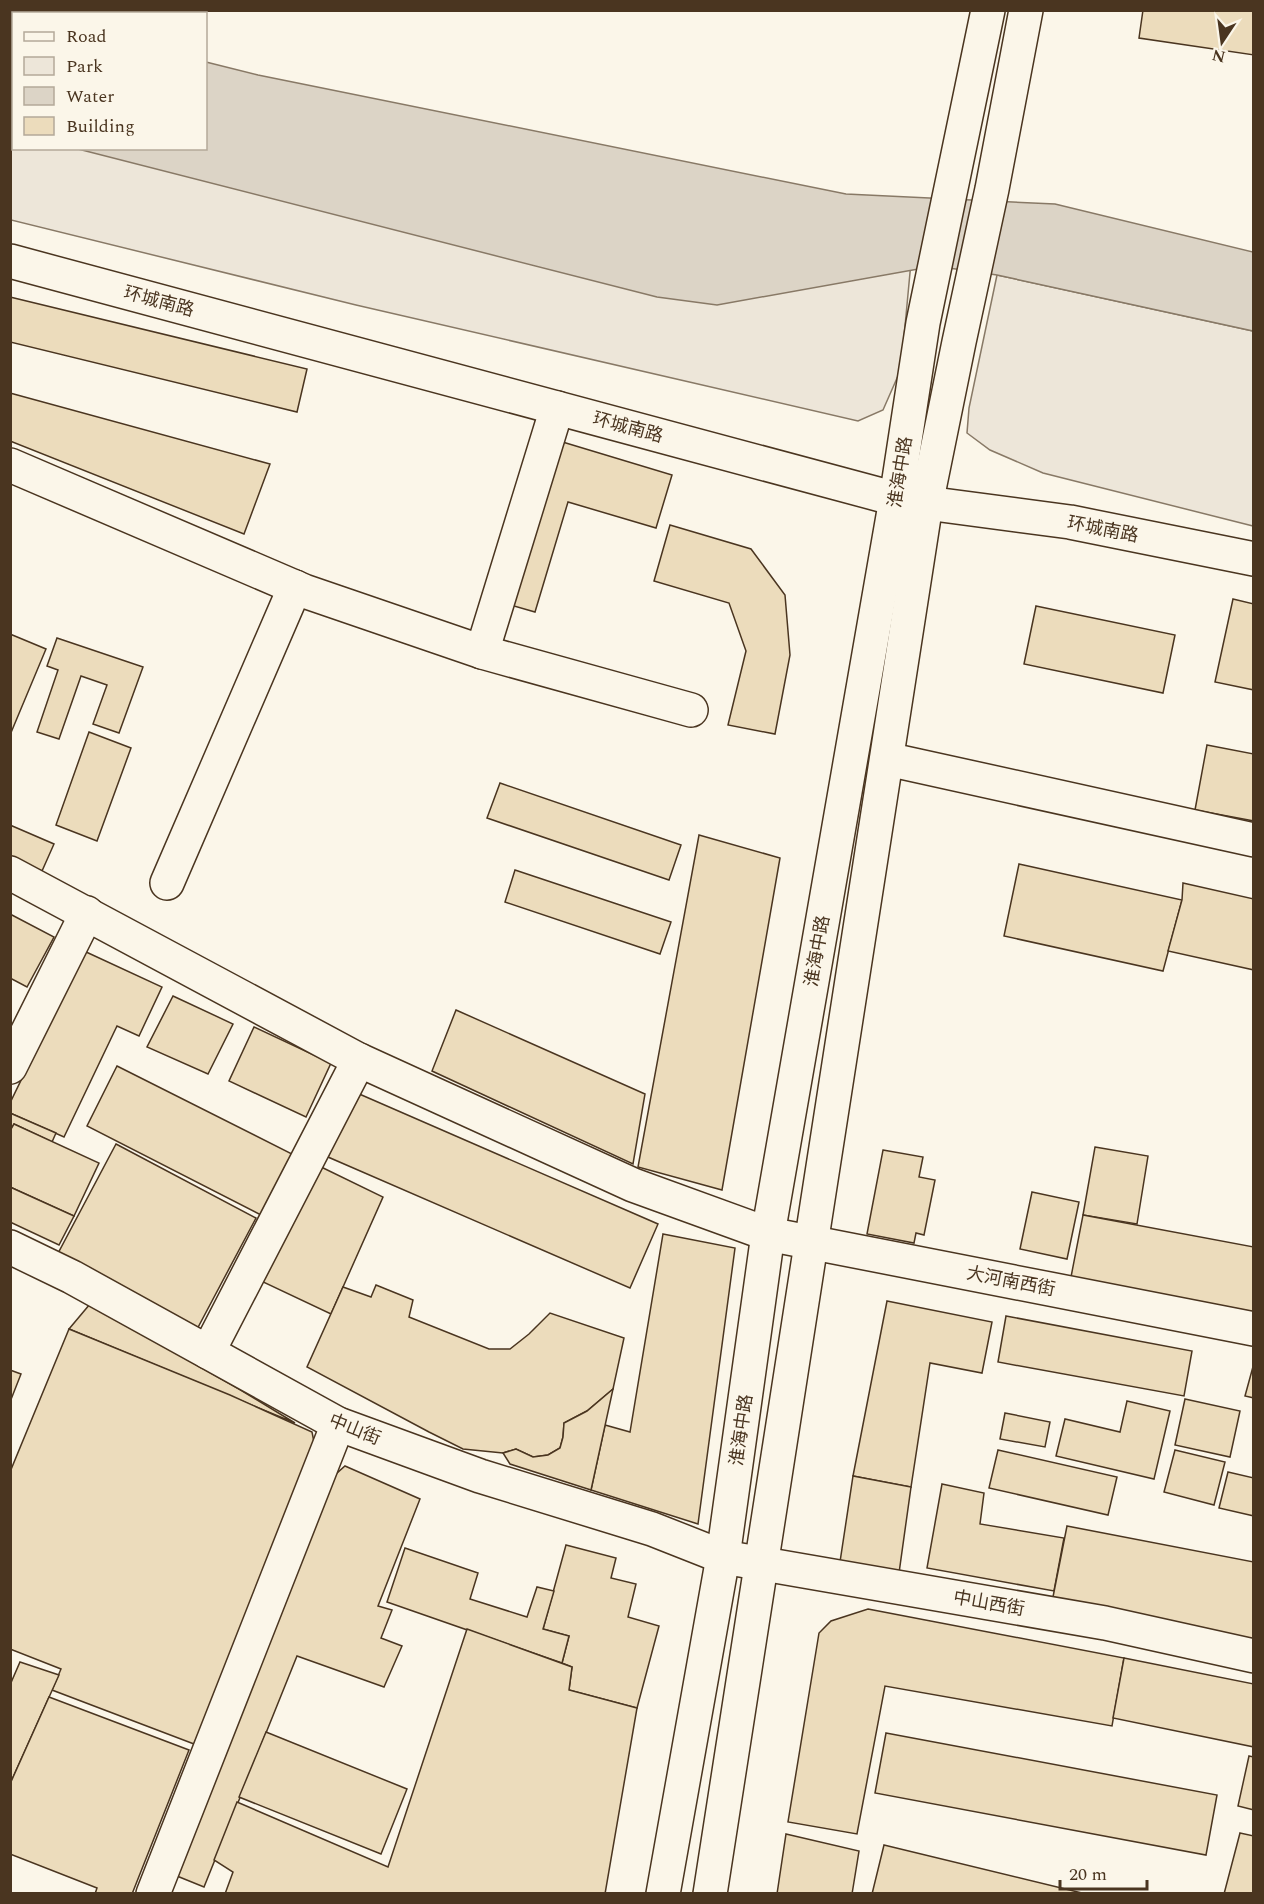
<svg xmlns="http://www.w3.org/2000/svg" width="1264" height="1904" font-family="Spectral,'Noto Sans SC',serif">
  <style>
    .green { fill: #ede6d9; stroke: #887966; stroke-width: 1.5 }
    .water { fill: #dcd4c6; stroke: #887966; stroke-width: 1.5 }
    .building { fill: #ecdcbc; stroke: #4a3520; stroke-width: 1.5 }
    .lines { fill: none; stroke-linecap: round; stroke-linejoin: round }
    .minor-casing { stroke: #4a3520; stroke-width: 36 }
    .major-casing { stroke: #4a3520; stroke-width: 36 }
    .minor { stroke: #fbf6e9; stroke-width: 33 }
    .major { stroke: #fbf6e9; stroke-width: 33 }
    .labels { text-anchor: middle; stroke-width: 4.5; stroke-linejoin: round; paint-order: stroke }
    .street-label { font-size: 18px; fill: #4a3520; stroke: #fbf6e9 }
  </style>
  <rect width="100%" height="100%" fill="#fbf6e9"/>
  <g class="green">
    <path d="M10 118 13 119 14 148 128 149 911 262 901 369 883 410 858 421 356 305 11 220Z"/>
    <path d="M997 275 1253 331V526L1043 473 990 450 967 433 969 408Z"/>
  </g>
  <g class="water">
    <path d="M11 13 14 14 13 132 10 131Z"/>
    <path d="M206 62 258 75 846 194 1055 204 1253 252V331L997 275 935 266 717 305 657 297 78 149 206 148Z"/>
  </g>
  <g class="building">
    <path d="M1143 10H1254V55L1139 38Z"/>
    <path d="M10 297 307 369 297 412 10 342Z"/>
    <path d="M10 393 270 464 244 534 10 441Z"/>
    <path d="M556 440 672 475 656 528 568 502 535 612 507 604Z"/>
    <path d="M670 525 751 549 785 595 790 655 775 734 728 725 746 651 729 603 654 581Z"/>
    <path d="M1233 599 1254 604V690L1215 682Z"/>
    <path d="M1036 606 1175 635 1163 693 1024 664Z"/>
    <path d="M10 634 46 649 10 735Z"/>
    <path d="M57 638 143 667 119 733 93 724 107 685 81 676 59 739 37 732 58 670 47 666Z"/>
    <path d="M89 732 131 748 97 841 56 825Z"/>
    <path d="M1207 745 1254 754V821L1195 810Z"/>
    <path d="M500 783 681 845 669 880 487 818Z"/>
    <path d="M10 825 54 844 42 871 10 857Z"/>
    <path d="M699 835 780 858 722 1190 638 1167Z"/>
    <path d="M1019 864 1182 900 1163 971 1004 936Z"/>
    <path d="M515 870 671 922 660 954 505 902Z"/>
    <path d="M1183 883 1254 899V970L1168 951 1182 900Z"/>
    <path d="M10 914 54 937 27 987 10 978Z"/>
    <path d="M84 951 162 987 139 1036 117 1026 64 1137 10 1113V1103Z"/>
    <path d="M173 996 233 1024 208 1074 147 1047Z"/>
    <path d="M456 1010 645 1094 633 1164 432 1071Z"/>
    <path d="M254 1027 331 1063 306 1117 229 1081Z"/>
    <path d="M117 1066 292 1154 261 1215 87 1126Z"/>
    <path d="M357 1093 658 1224 630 1288 328 1157Z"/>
    <path d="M10 1113 56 1133 52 1142 14 1124 10 1131Z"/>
    <path d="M14 1124 99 1163 74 1216 10 1187V1131Z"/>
    <path d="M116 1144 256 1218 195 1333 55 1259Z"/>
    <path d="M1095 1147 1148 1156 1137 1224 1083 1215Z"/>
    <path d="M883 1150 923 1157 919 1177 935 1180 924 1235 916 1233 914 1243 867 1234Z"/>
    <path d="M315 1164 383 1197 331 1314 261 1281Z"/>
    <path d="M10 1187 74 1216 59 1245 10 1222Z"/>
    <path d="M1032 1192 1079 1202 1067 1259 1020 1249Z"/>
    <path d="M1083 1215 1254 1247V1312L1071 1277Z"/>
    <path d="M663 1234 735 1248 698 1524 591 1490 605 1425 630 1432Z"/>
    <path d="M376 1285 413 1300 409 1317 489 1349H510L529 1334 550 1313 624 1338 613 1389 587 1411 564 1423 563 1437 560 1448 548 1455 533 1457 516 1449 503 1453 463 1449 429 1432 307 1367 343 1287 371 1297Z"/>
    <path d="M887 1301 992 1322 982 1373 930 1363 911 1487 853 1476Z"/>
    <path d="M90 1304 239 1389 295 1423 69 1329Z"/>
    <path d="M1006 1316 1192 1351 1184 1396 998 1362Z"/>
    <path d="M69 1329 230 1395 312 1432 316 1452 309 1483 194 1744 52 1690 61 1669 10 1649V1472Z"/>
    <path d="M1254 1363V1398L1245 1396Z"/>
    <path d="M10 1370 21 1374 10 1402Z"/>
    <path d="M613 1389 591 1490 510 1464 503 1453 516 1449 533 1457 548 1455 560 1448 563 1437 564 1423 587 1411Z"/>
    <path d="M1185 1399 1240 1411 1230 1457 1175 1445Z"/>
    <path d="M1127 1401 1170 1411 1154 1479 1056 1456 1065 1419 1120 1432Z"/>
    <path d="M1005 1413 1050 1422 1045 1447 1000 1439Z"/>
    <path d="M998 1450 1117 1477 1108 1515 989 1488Z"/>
    <path d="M1175 1450 1225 1462 1214 1505 1164 1492Z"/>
    <path d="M345 1466 420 1499 378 1606 392 1610 381 1638 402 1646 384 1687 297 1656 204 1887 172 1874 336 1474Z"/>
    <path d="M1228 1472 1254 1478V1516L1219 1508Z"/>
    <path d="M853 1476 911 1487 899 1573 840 1562Z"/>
    <path d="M942 1484 984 1493 980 1524 1064 1538 1054 1591 927 1568Z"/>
    <path d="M1067 1526 1254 1562V1641L1052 1602Z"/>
    <path d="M566 1545 616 1558 611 1578 636 1584 628 1617 659 1626 637 1708 569 1690 572 1667 562 1663 569 1636 543 1629Z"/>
    <path d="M405 1548 478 1573 470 1599 527 1617 537 1587 554 1591 543 1629 569 1636 562 1663 387 1602Z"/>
    <path d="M868 1609 1124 1658 1112 1726 885 1686 857 1834 788 1822 819 1633 831 1621Z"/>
    <path d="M467 1629 572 1667 569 1690 637 1708 605 1894H225L233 1872 214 1860 237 1802 388 1867Z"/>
    <path d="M1124 1658 1254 1684V1747L1113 1718Z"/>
    <path d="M20 1662 59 1675 10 1784V1685Z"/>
    <path d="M49 1697 189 1750 132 1894H95L97 1888 10 1854V1784Z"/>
    <path d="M266 1732 407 1789 381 1854 239 1797Z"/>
    <path d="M886 1733 1217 1795 1206 1855 875 1793Z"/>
    <path d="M1249 1756 1254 1757V1810L1238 1806Z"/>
    <path d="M1240 1833 1254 1836V1894H1224Z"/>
    <path d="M786 1834 859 1851 852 1894H777Z"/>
    <path d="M884 1845 1086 1894H872Z"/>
  </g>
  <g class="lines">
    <g class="minor-casing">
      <g id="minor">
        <path d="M10 465 304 591 482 652 557 408"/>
        <path d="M482 652 691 710"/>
        <path d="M887 759 1254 840"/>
        <path d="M10 873 359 1060 633 1185 768 1234 1254 1329"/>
        <path d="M167 883 295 587"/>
        <path d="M10 1067 87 913"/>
        <path d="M10 1247 72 1277 338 1424 480 1476 652 1529 723 1557 1105 1623 1254 1656"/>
        <path d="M208 1352 359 1060"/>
        <path d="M153 1894 338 1424"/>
      </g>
    </g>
    <g class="major-casing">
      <g id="major">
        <path d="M10 261 896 499 1070 522 1254 559"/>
        <path d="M663 1894 723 1557 768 1234 896 499 923 323 988 10"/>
        <path d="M710 1894 926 504 959 342 992 189 1026 10"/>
      </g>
    </g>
    <use href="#minor" class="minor"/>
    <use href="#major" class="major"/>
  </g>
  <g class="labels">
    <g class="street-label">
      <text transform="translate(159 301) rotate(15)" y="6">环城南路</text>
      <text transform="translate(628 427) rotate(15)" y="6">环城南路</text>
      <text transform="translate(900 472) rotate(-81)" y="6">淮海中路</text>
      <text transform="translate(1103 529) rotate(11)" y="6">环城南路</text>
      <text transform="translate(817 951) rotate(-80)" y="6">淮海中路</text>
      <text transform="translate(1011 1281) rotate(11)" y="6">大河南西街</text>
      <text transform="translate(355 1429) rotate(22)" y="6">中山街</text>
      <text transform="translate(741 1430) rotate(-82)" y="6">淮海中路</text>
      <text transform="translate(989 1603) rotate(10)" y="6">中山西街</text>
    </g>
  </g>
  <rect width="1264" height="1904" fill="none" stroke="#4a3520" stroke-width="24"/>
  <rect x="12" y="12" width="195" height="138" fill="#fbf6e9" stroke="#b4a999" stroke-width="1.5"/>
  <rect x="24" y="32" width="30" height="9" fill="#fbf6e9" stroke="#b4a999" stroke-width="1.5"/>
  <text x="66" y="42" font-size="18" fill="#4a3520">Road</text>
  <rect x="24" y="57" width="30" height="18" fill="#ede6d9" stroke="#b4a999" stroke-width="1.5"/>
  <text x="66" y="72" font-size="18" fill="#4a3520">Park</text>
  <rect x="24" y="87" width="30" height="18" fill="#dcd4c6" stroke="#b4a999" stroke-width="1.5"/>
  <text x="66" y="102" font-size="18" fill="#4a3520">Water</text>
  <rect x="24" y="117" width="30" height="18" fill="#ecdcbc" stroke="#b4a999" stroke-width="1.5"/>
  <text x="66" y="132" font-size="18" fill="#4a3520">Building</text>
  <g transform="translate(1222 42) rotate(193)" stroke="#fbf6e9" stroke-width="4.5" paint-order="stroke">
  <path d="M0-4.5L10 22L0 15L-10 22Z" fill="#4a3520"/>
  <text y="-9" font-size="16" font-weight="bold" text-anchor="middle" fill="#4a3520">N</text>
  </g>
  <path d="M1060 1880v9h87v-9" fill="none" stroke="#4a3520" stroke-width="3"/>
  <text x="1069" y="1880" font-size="18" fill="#4a3520" stroke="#fbf6e9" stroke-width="4.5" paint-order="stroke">20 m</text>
</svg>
